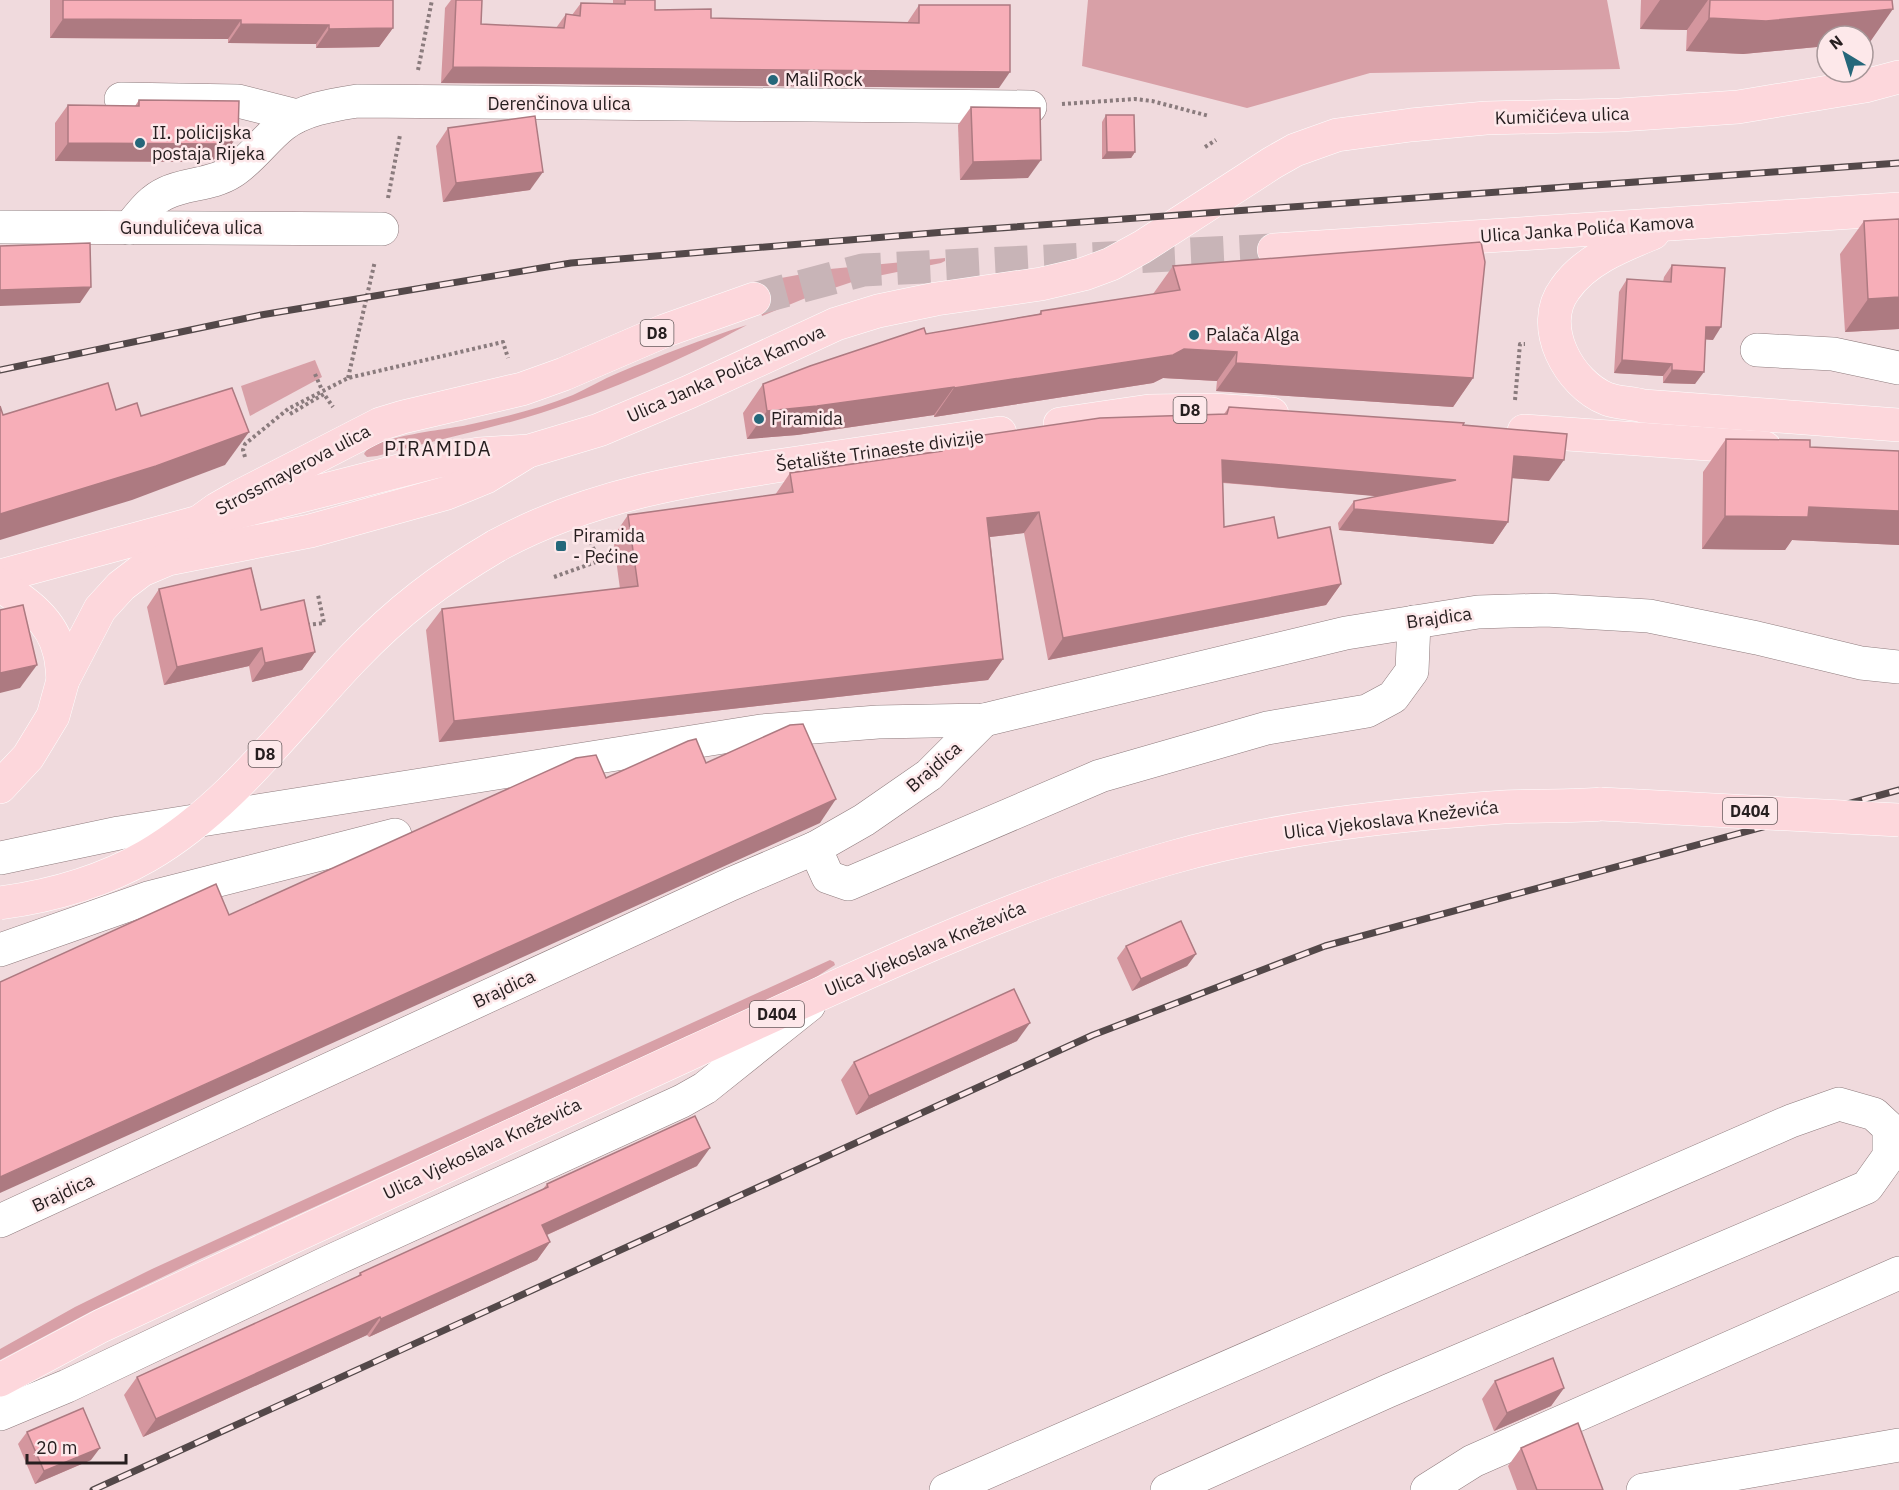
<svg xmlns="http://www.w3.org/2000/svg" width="1899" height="1490" font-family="'IBM Plex Sans',sans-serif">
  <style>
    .green { fill: #d8a0a7 }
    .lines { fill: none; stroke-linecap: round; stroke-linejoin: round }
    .major-tunnel { stroke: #c8b4b7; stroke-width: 33; stroke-dasharray: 33 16; stroke-linecap: butt }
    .minor-casing { stroke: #8e7b7d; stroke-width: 34 }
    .major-casing { stroke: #fff; stroke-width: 34 }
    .path { stroke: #8a7b7d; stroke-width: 4; stroke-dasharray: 3 3; stroke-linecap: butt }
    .minor { stroke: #fff; stroke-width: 33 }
    .major { stroke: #fdd7dc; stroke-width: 33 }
    .rail-casing { stroke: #534849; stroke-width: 7 }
    .rail { stroke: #fde8ea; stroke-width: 4.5; stroke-dasharray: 14; stroke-linecap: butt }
    .major-bridge-casing { stroke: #fff; stroke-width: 34; stroke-linecap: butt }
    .major-bridge { stroke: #fdd7dc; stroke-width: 33 }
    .wall { fill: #d4969e }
    .shaded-wall { fill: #ad7a81 }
    .building { fill: #f7aeb8; stroke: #ad7a81; stroke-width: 1.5 }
    .poi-dot { fill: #25677a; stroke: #fde8ea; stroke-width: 2 }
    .labels { text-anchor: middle; stroke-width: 5; stroke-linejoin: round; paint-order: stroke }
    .shield { fill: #fde8ea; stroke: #665b5c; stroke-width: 1.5 }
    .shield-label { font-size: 16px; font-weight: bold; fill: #261e1f }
    .poi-label { font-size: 18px; fill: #261e1f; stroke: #fde8ea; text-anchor: start }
    .street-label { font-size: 18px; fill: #261e1f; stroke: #fde8ea }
    .neighbourhood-label { font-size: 20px; letter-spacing: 1.5px; fill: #261e1f; stroke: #fde8ea }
  </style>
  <rect width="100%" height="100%" fill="#f0dadd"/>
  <g class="green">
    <path d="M1088 0H1607L1620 69 1370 73 1247 108 1082 66Z"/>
    <path d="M945 258V261L941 263 858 280 813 295 762 316 754 283 830 269Z"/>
    <path d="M747 325C684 359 609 391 541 413 487 430 431 441 377 456L367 457 364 454C375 435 449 430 472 424 506 417 541 408 573 395 588 388 603 379 618 373 661 355 703 339 747 325Z"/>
    <path d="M315 360 322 377 250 416 241 386Z"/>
    <path d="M830 960 834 962 835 965 810 981 200 1259 90 1312 0 1360V1349L75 1307 152 1269Z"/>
  </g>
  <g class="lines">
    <path class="major-tunnel" d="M754 299 863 270 1274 250"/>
    <g class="minor-casing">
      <g id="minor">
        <path d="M121 99 238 101 297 116"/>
        <path d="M0 227 382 229"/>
        <path d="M129 228C140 215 150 200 166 193 186 183 212 185 232 172 251 160 265 139 283 125 304 109 332 105 357 101L1030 107"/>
        <path d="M1757 350 1833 354 1899 368"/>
        <path d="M815 848 828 877 848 884 1100 776 1267 728 1367 711 1393 697 1412 671 1414 622"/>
        <path d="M0 858 119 833 761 731 878 722 984 720 1346 633 1478 612 1546 610 1649 616 1757 638 1861 663 1899 667"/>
        <path d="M0 950 148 898 395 835"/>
        <path d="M0 1221 731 884 815 848 864 820 929 775 984 720"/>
        <path d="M0 1414 67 1386 331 1261 682 1101 705 1088 809 1005"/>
        <path d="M946 1490 1791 1121 1839 1104 1874 1114 1889 1128V1156L1867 1187 1388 1391 1167 1490"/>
        <path d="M1427 1490 1473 1461 1899 1273"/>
        <path d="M1643 1490 1899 1445"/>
      </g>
    </g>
    <g class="major-casing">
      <g id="major">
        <path d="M1653 233C1621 246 1585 260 1565 289 1537 326 1569 384 1607 399 1618 403 1632 403 1643 406L1899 425"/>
        <path d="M1274 250 1899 209"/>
        <path d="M1060 424 1149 411 1214 410 1272 414"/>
        <path d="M1524 431 1765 448"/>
        <path d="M199 522 434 462 479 454 529 451 599 430 689 392 836 324 878 311 936 299 1041 284 1084 274 1111 264 1142 247 1272 163 1295 150 1337 135 1411 125 1486 118 1620 115 1738 107 1865 86 1899 77"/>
        <path d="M496 546C589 495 693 478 797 463 865 453 933 443 1000 433"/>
        <path d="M0 576 199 522 217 509 238 497 380 424 403 417 522 389 564 374 664 331 754 299"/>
        <path d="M0 585C25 602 52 620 59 651 62 660 62 671 63 680"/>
        <path d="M0 787 28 757 53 716 63 680 100 609 121 586 142 570 168 559 310 531 447 493 486 477 525 453"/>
        <path d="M0 1380 101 1326C298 1234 495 1143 693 1052 849 981 1004 905 1170 858 1279 827 1392 815 1504 807 1536 805 1569 807 1601 804"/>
      </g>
    </g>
    <g class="path">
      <path d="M418 70 432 0"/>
      <path d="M1062 104 1135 99 1152 101 1209 116"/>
      <path d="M1205 147 1216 140"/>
      <path d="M388 198 400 135"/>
      <path d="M315 374 322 390"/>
      <path d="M348 378 375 261"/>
      <path d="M1515 400 1520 344H1525"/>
      <path d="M290 414 324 394 333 407"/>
      <path d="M245 457 243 450 245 444 288 409 348 378 503 342 508 358"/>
      <path d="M554 577 599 561 591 543"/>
      <path d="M307 625 324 623 318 595"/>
    </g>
    <use href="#minor" class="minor"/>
    <use href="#major" class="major"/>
    <g class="rail-casing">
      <g id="rail">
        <path d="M0 370 261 315 571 263 945 232 1899 163"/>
        <path d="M93 1490 1093 1035 1325 946 1899 790"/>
      </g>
    </g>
    <use href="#rail" class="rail"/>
    <g class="major-bridge-casing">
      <g id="major-bridge">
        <path d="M1601 804 1899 820"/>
        <path d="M0 903C51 896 102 882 147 856 230 808 287 727 353 658 398 611 440 579 496 546"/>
      </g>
    </g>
    <use href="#major-bridge" class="major-bridge"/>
  </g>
  <g class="wall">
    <path d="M50 0H393V28L379 47 316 48V44L228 43V39L50 38Z"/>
    <path d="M451 0H482L481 24 556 28 566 14 572 15 581 3 613 4V0H655V10L711 18 907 23 919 5 999 88 441 83 445 8Z"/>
    <path d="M1641 0H1892L1870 42 1863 43V36H1827V46L1743 54 1686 51 1687 30 1640 29Z"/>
    <path d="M139 100 225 154 208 162 55 161V123L68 105 135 106Z"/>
    <path d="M971 107 1028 178 960 180 958 125Z"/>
    <path d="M1106 115 1135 152 1131 158 1102 159V122Z"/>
    <path d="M448 128 530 190 443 202 436 146Z"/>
    <path d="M1899 219V329L1845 332 1840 254 1864 221Z"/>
    <path d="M1672 265 1713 340 1706 339 1695 384 1663 383V376L1614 373 1619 292 1627 279 1663 282 1664 277Z"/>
    <path d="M1173 266 1473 378 1453 407 1216 391 1217 381 1163 378 1153 383 934 417V415L797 435 747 439 743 413 763 384 926 334 1039 314 1041 311 1153 294Z"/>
    <path d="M1229 407 1463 425 1549 481 1512 478 1508 522 1493 544 1339 530 1338 523 1354 501 1378 496 1223 483 1224 527 1278 538 1341 584 1326 605 1048 660 1024 533 990 537 1003 659 988 680 439 742 426 630 442 609 620 589 613 537 628 515 775 495 790 473 937 451 941 445 954 443 956 439 1224 414Z"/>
    <path d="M1726 439 1810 447 1899 451V545L1792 540 1785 550 1702 549 1703 472Z"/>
    <path d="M159 589 261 610 315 652 302 670 252 682 249 666 164 685 147 607Z"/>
    <path d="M1126 946 1196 954 1187 966 1132 991 1117 958Z"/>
    <path d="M1017 1041 856 1115 841 1080 854 1062Z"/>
    <path d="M697 1166 547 1235 550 1242 537 1260 369 1337 367 1335 143 1437 124 1395 137 1377 358 1276 360 1273 542 1190 547 1184Z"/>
    <path d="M1495 1381 1564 1388 1551 1406 1494 1431 1482 1399Z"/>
    <path d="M27 1432 91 1460 35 1484 18 1444Z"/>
    <path d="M1521 1448 1603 1490H1517L1508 1466Z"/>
  </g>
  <g class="shaded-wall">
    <path d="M1660 0H1708L1687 30 1640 29Z"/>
    <path d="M1893 9 1870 42 1863 43V36H1827V46L1743 54 1686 51 1709 18Z"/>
    <path d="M63 19 241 20 228 39 50 38Z"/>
    <path d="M241 24 329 25 316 44 228 43Z"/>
    <path d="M393 28 379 47 316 48 329 29Z"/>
    <path d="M453 67 1010 72 999 88 441 83Z"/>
    <path d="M238 135 225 154 208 162 55 161 68 143Z"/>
    <path d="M1107 152H1135L1131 158 1102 159Z"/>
    <path d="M1041 160 1028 178 960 180 973 162Z"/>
    <path d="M543 172 530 190 443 202 456 183Z"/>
    <path d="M91 287 80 303 0 306V290Z"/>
    <path d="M1899 297V329L1845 332 1868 299Z"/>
    <path d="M1706 327H1721L1713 340 1698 339Z"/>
    <path d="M1184 349 1237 352 1217 381 1163 378 1153 383 934 417 954 388Z"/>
    <path d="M1622 360 1672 364 1663 376 1614 373Z"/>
    <path d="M1236 363 1473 378 1453 407 1216 391Z"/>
    <path d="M1672 370 1704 372 1695 384 1663 383Z"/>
    <path d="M954 387 934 415 797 435 747 439 767 411Z"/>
    <path d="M249 432 225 465 132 500 0 540V514Z"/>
    <path d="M1514 456 1564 460 1549 481 1499 477Z"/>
    <path d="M1222 460 1456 480 1441 502 1207 481Z"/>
    <path d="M1809 507 1899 511V545L1792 540 1785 550 1702 549 1725 516Z"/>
    <path d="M1354 509 1508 522 1493 544 1339 530Z"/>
    <path d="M1039 512 1024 533 972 539 987 518Z"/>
    <path d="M1341 584 1326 605 1048 660 1063 638Z"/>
    <path d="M262 648 249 666 164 685 177 667Z"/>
    <path d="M315 652 302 670 252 682 265 663Z"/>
    <path d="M1003 659 988 680 439 742 454 721Z"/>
    <path d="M37 665 20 688 0 693V673Z"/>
    <path d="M836 799 820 823 0 1193V1177Z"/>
    <path d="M1196 954 1187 966 1132 991 1141 979Z"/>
    <path d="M1030 1023 1017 1041 856 1115 869 1096Z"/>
    <path d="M710 1148 697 1166 529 1243 542 1225Z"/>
    <path d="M550 1242 537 1260 369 1337 381 1319Z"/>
    <path d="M380 1317 367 1335 143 1437 156 1419Z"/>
    <path d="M1564 1388 1551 1406 1494 1431 1507 1413Z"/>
    <path d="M100 1448 91 1460 35 1484 44 1471Z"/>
  </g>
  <g class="building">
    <path d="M63 0H393V28L329 29V25L241 24V20L63 19Z"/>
    <path d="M456 0H482L481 24 564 28 566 14 580 16 581 3 625 4V0H655V10L711 9V18L919 23V5H1010V72L453 67Z"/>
    <path d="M1710 0H1892L1893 9 1766 21 1709 18Z"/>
    <path d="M139 100 239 101 238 135 221 144 68 143V105L139 106Z"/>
    <path d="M971 107 1040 108 1041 160 973 162Z"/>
    <path d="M1106 115H1134L1135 152H1107Z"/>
    <path d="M535 116 543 172 456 183 448 128Z"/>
    <path d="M1899 219V297L1868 299 1864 221Z"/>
    <path d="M1481 242 1485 262 1473 378 1236 363 1237 352 1184 349 1173 355 954 388V387L817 406 767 411 763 384 810 366 924 328 926 334 1041 314V311L1180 290 1173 266Z"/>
    <path d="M90 243 91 287 0 290V246Z"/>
    <path d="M1672 265 1725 268 1721 327H1706L1704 372 1672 370V364L1622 360 1627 279 1671 282Z"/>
    <path d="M108 383 116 410 137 403 141 416 232 388 249 432 156 466 0 514V406L3 415Z"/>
    <path d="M1229 407 1464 423 1463 425 1567 434 1564 460 1514 456 1508 522 1354 509V501L1456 480 1222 460 1224 527 1274 517 1278 538 1330 527 1341 584 1063 638 1039 512 987 518 1003 659 454 721 442 609 638 586 628 515 793 492 790 473 942 451 941 445 957 442 956 439 1100 418 1227 414Z"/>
    <path d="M1726 439 1810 440V447L1899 451V511L1809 507 1808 517 1725 516Z"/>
    <path d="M251 568 261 610 304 600 315 652 265 663 262 648 177 667 159 589Z"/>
    <path d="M23 605 37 665 0 673V610Z"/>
    <path d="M803 724 836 799 0 1177V982L216 884 229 915 576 758 596 755 606 778 688 741 696 739 706 763 790 725Z"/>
    <path d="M1181 921 1196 954 1141 979 1126 946Z"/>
    <path d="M1014 989 1030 1023 869 1096 854 1062Z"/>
    <path d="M695 1116 710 1148 542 1225 550 1242 381 1319 380 1317 156 1419 137 1377 361 1275 360 1273 548 1187 547 1184Z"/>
    <path d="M1553 1358 1564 1388 1507 1413 1495 1381Z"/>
    <path d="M83 1408 100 1448 44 1471 27 1432Z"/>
    <path d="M1578 1423 1603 1490H1537L1521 1448Z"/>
  </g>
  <g class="poi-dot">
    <circle cx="773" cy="80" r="6"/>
    <circle cx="140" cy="143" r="6"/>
    <circle cx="1194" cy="335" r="6"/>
    <circle cx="759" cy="419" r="6"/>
    <rect x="555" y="540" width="12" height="12" rx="3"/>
  </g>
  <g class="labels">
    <g class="shield">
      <rect x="640.5" y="320" width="33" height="26" rx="4.5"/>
      <rect x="1173.5" y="397" width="33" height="26" rx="4.5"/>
      <rect x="248.5" y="741" width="33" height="26" rx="4.5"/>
      <rect x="1723" y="798" width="54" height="26" rx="4.5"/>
      <rect x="750" y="1001" width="54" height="26" rx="4.5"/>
    </g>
    <g class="shield-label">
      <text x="657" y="339">D8</text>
      <text x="1190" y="416">D8</text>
      <text x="265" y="760">D8</text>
      <text x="1750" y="817">D404</text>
      <text x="777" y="1020">D404</text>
    </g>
    <g class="poi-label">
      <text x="785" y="86">Mali Rock</text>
      <text x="152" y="139">II. policijska<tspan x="152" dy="21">postaja Rijeka</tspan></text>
      <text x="1206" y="341">Palača Alga</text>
      <text x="771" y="425">Piramida</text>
      <text x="573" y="542">Piramida<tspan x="573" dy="21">- Pećine</tspan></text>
    </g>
    <g class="street-label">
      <text x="559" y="110">Derenčinova ulica</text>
      <text transform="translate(1562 116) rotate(-2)" y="6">Kumičićeva ulica</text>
      <text x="191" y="234">Gundulićeva ulica</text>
      <text transform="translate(1587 229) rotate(-4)" y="6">Ulica Janka Polića Kamova</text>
      <text transform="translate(726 374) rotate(-24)" y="6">Ulica Janka Polića Kamova</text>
      <text transform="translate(880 451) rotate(-8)" y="6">Šetalište Trinaeste divizije</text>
      <text transform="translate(293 470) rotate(-28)" y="6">Strossmayerova ulica</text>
      <text transform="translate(1439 618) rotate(-8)" y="6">Brajdica</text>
      <text transform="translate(934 767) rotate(-41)" y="6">Brajdica</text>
      <text transform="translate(1391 820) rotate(-7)" y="6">Ulica Vjekoslava Kneževića</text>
      <text transform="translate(925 949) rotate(-23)" y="6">Ulica Vjekoslava Kneževića</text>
      <text transform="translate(504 989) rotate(-25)" y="6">Brajdica</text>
      <text transform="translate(482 1149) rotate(-25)" y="6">Ulica Vjekoslava Kneževića</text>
      <text transform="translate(63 1193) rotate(-25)" y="6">Brajdica</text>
    </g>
    <g class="neighbourhood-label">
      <text x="438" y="456">PIRAMIDA</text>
    </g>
  </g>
  <g transform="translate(1845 54) rotate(322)"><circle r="28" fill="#fde8ea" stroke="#a79799" stroke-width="1.5"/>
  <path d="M0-4.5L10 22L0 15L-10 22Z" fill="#25677a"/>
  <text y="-9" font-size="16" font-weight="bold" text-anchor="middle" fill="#261e1f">N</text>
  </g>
  <path d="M27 1454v9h99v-9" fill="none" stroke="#261e1f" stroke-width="3"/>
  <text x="36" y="1454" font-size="18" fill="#261e1f" stroke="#fde8ea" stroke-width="4.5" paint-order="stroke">20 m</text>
</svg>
